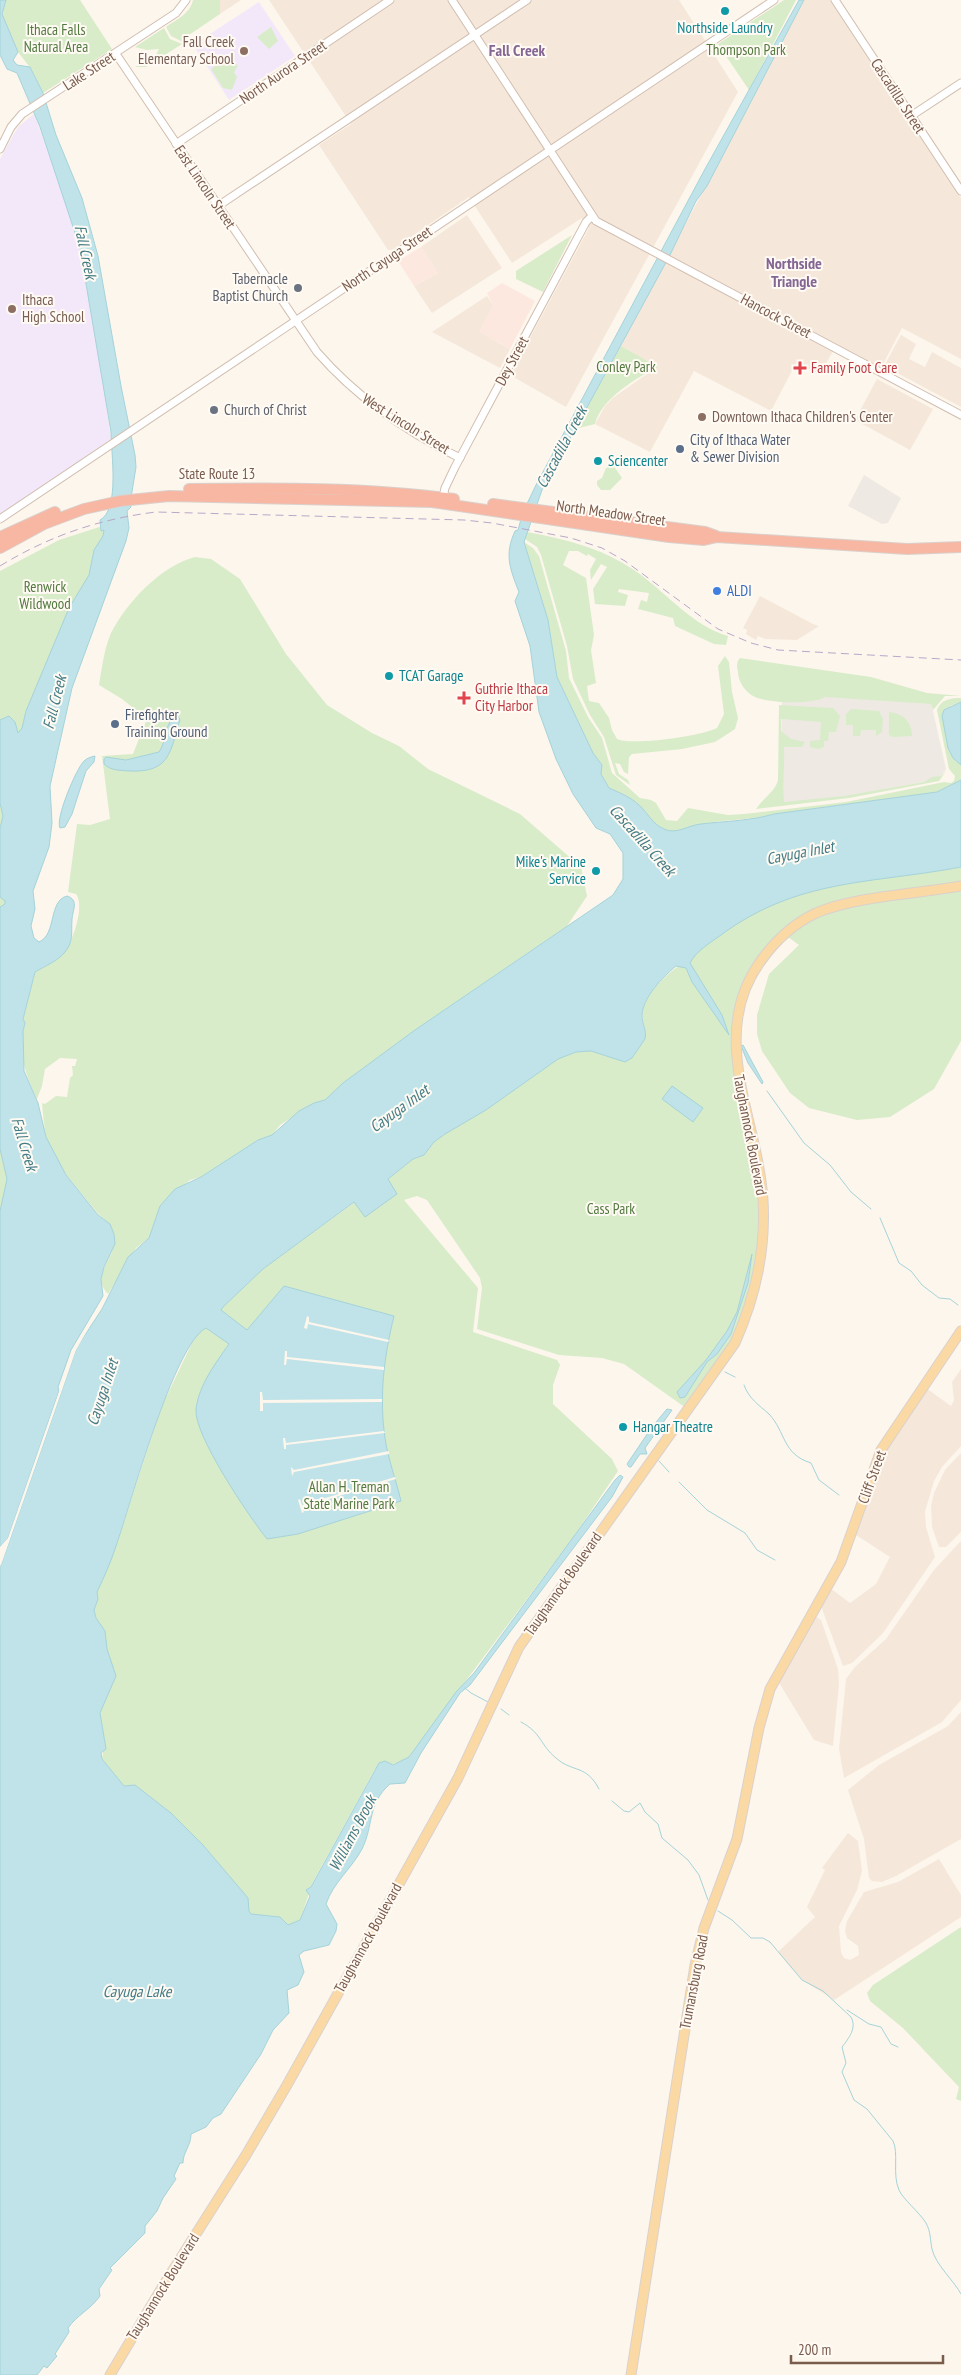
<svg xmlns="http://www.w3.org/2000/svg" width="961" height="2375" font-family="'PT Sans Narrow',sans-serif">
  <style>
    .residential { fill: #f5e8da }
    .commercial { fill: #fde8e0 }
    .industrial { fill: #efe9e4 }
    .education { fill: #f3e8fa }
    .green { fill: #d8ecc9 }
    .water { fill: #bfe3e8; stroke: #a5d3da }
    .pier { fill: #fdf6ec }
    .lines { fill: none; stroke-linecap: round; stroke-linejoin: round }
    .stream { stroke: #a5d3da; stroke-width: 1 }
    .minor-casing { stroke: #d1beb0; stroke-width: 9 }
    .major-casing { stroke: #dad1cd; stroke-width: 11 }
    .highway-casing { stroke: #dad1cd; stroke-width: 12 }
    .minor { stroke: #fff; stroke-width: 7 }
    .major { stroke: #fbd9a5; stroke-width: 9 }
    .highway { stroke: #f7b7a3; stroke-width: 10 }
    .rail { stroke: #b9a8c9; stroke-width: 1; stroke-dasharray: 8 5; stroke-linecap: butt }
    .culture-dot { fill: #0f9aa8; stroke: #fffaf3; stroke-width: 2 }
    .education-dot { fill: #8d6e63; stroke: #fffaf3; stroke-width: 2 }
    .worship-dot { fill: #6b7280; stroke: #fffaf3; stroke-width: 2 }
    .health-dot { fill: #e0444e; stroke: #fffaf3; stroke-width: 2 }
    .service-dot { fill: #5c6f8a; stroke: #fffaf3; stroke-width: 2 }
    .shop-dot { fill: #3f7fe0; stroke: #fffaf3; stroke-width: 2 }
    .labels { text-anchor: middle; stroke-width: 4; stroke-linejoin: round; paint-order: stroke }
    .culture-label { font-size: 15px; fill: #0d838f; stroke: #fffaf3; text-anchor: start }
    .park-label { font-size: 15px; fill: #537a41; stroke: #fffaf3 }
    .education-label { font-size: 15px; fill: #785e54; stroke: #fffaf3; text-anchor: start }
    .street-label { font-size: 15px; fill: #7a5c4d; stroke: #fffaf3 }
    .worship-label { font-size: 15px; fill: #5b616d; stroke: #fffaf3; text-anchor: end }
    .health-label { font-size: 15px; fill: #be3a42; stroke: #fffaf3; text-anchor: start }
    .service-label { font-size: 15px; fill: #4e5e75; stroke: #fffaf3; text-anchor: start }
    .shop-label { font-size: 15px; fill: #366cbe; stroke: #fffaf3; text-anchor: start }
    .neighbourhood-label { font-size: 16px; font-weight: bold; fill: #846695; stroke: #fffaf3 }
    .water-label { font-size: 16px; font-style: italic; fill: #437c86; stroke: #fffaf3 }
  </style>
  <rect width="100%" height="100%" fill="#fdf6ec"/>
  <g class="residential">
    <path d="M220 0H241L220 14Z"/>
    <path d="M269 0H679L738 92 566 407 510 375 589 228 582 218 512 263 469 197 392 250H388L319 145 351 124Z"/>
    <path d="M804 0H830L961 198V359L902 328 881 368 836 346 820 374 796 363 771 411 694 371 650 452 595 424 605 406 614 397 657 367 621 346Z"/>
    <path d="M467 215 502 268 432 313 414 286 438 273 421 247Z"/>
    <path d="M487 296 493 305 495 341 510 349 500 368 432 332Z"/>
    <path d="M901 335 916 344 909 359 925 367 932 352 961 368V407L884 366Z"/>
    <path d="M877 379 933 409 910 450 855 420Z"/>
    <path d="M760 596 813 624 819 626 797 640 765 639 758 636 756 640 746 634 747 630 743 628Z"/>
    <path d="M961 1369V1446L942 1467 934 1481 925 1512 926 1527 935 1557 883 1633 852 1663 843 1666 821 1606 830 1588 850 1603 876 1584 890 1557 856 1535 868 1495 886 1446 926 1388 951 1406 954 1400 952 1382Z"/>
    <path d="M961 1453V1532L946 1547H939L932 1527 931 1506 934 1493 945 1470Z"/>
    <path d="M961 1541V1700L942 1722 844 1778 839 1749 846 1679 855 1667 886 1639 934 1570Z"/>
    <path d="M815 1616 821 1620 838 1669 839 1684 833 1746 814 1740 778 1681Z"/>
    <path d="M961 1712V1839L896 1876 882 1882 872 1881 869 1878 864 1839 848 1790 879 1765 948 1726Z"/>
    <path d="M848 1833 858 1841 862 1871 857 1890 839 1926 841 1952 844 1958 850 1960 859 1955 858 1946 847 1938 845 1931 847 1921 864 1892 898 1882 939 1859 961 1895V1917L834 2000 802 1980 778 1952 815 1917 807 1907 825 1870 822 1868Z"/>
  </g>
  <g class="commercial">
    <path d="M421 247 438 273 414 286 398 261Z"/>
    <path d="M502 283 535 301 510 349 479 332 493 305 487 293Z"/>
  </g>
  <g class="industrial">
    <path d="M864 475 901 498 888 523 882 524 848 506Z"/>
    <path d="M782 693 931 702 946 769 939 779 845 797 780 805Z"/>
  </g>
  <g class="education">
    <path d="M259 2 295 56 229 100 193 45Z"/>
    <path d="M34 114 60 184 80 248 90 296 111 439 0 515V159L18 127Z"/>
  </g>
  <g class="green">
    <path d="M6 0H80L112 49 43 93 32 70 18 52 2 14Z"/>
    <path d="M193 0H220V14L186 37 185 43 171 36 166 27C177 19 190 14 193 0Z"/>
    <path d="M784 0H796L749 90 718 44Z"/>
    <path d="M271 27 278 41 269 49 257 37Z"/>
    <path d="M164 28 170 39 182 44 146 67H135L154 58 159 49 147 50 135 47Z"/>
    <path d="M229 56 238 66 234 72 237 77 232 90 223 88 211 69Z"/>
    <path d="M572 235 543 292 516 279V271Z"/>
    <path d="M621 346 658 367C636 378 601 399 595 424L575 429Z"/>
    <path d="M613 465 622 478 610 490H601L597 485V481L602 478 606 468Z"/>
    <path d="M118 521 85 613 7 962 37 1182 6 1192 0 1211V571L59 540Z"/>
    <path d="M527 532C569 540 606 549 641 575 668 595 695 627 728 636L726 645 714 644 675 626 673 618 638 609 641 600 647 602 649 593 619 589 618 592 628 595 625 606 595 604 593 589 607 567 601 564 591 580 590 570 596 559 588 554 587 556 578 551H569L563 565 586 578 594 635 591 650 596 683 587 686 589 701 599 703 609 718 612 730 617 739C631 746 702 736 717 728L724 714 718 666 725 656 729 662 732 692 738 718 735 729 715 742 682 749 632 754 629 757 628 774 624 772 620 764 615 763 619 774 628 780 630 785 616 775 604 737 590 715 573 679 567 646 541 555 537 547 525 539Z"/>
    <path d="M524 542 533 548 539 556 566 651 569 678 588 717 602 738 612 773 640 798 651 800 656 803 666 820 677 821 688 808 728 815 744 814 846 802 944 782 951 783 954 781 955 776 949 769 937 710C941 699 951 698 961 698V702L950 706 948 748 953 758 961 765V780L937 792 774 814C749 821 723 819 698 825 687 827 674 834 664 829 652 824 648 813 639 805 629 796 620 793 609 788L601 774 602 765 593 753 557 677 548 620Z"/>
    <path d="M195 557 211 559 240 579 286 654 327 705 372 733 399 746 428 769 520 814 581 867 587 896 567 926 415 1030 343 1083 325 1101 314 1103 280 1125 272 1135 258 1140 201 1177 190 1180 160 1206 149 1238 136 1248 108 1294C92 1277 110 1263 114 1245 115 1241 112 1235 111 1230 109 1221 101 1218 95 1210 79 1189 53 1163 46 1137 44 1126 43 1114 42 1103L45 1104 56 1096 67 1097 70 1078 73 1075 72 1066H75L77 1059 60 1058 45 1069 42 1086 37 1099C25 1074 17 1051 25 1023L23 1019 35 972C44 967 58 961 64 953 73 941 85 906 76 894L68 892 77 824 90 825 110 819 102 756 133 754 147 719 122 699 99 685C102 668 104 649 111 633 127 602 161 566 195 557Z"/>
    <path d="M740 658 871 677 927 693 961 696H945L933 710 931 704 825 697C812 705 769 703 755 697 746 693 738 682 738 672 737 667 736 662 740 658Z"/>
    <path d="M779 705 833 708 840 716 836 732H829L828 741H824V747L818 749 810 747V741L820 740 821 722 781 719V731L791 739 805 742 802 747H784C785 766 782 783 784 802L844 796 924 782 932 777 941 776 946 771 939 781 849 798 756 809C763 798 775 792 778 780Z"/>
    <path d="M851 709 879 711 883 719 882 732 876 736V730H861L860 736H853V725H846V714Z"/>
    <path d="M889 712C903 713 912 722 912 736L893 737 889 735Z"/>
    <path d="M961 867V1041L934 1089 890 1117 857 1120 809 1108 790 1093 762 1051 757 1034V1015L769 974 799 945 788 937C734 993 737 1030 746 1102 750 1134 754 1166 759 1197 762 1254 749 1312 720 1361 711 1377 697 1392 686 1408L624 1364 602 1358 559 1355 477 1329 482 1288 480 1278 427 1200 417 1196 404 1200 478 1288 473 1332 557 1360 560 1365 553 1385V1404L612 1459 618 1471 574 1536 409 1757 400 1762 375 1769 313 1882 300 1920 288 1925 251 1914 249 1911 248 1898 203 1845 171 1813 135 1785 124 1786 102 1759 105 1740 101 1732 100 1713 116 1676 106 1649 105 1631 96 1618 94 1610 98 1599 97 1592 116 1546 161 1408 192 1343 200 1331 206 1328 223 1307 263 1269 355 1202 397 1194 387 1180 413 1159 424 1155 434 1142 445 1134 486 1110 558 1059 576 1052 591 1051 625 1062 632 1058 645 1039C647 1028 639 1017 644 1006 655 980 679 966 700 950 721 935 740 918 763 907 825 878 896 879 961 867Z"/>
    <path d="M961 1927V2101L956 2099 959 2087 903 2028 870 2001 867 1993 873 1985Z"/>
  </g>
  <g class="water">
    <path d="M0 0H6L2 14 18 52 13 60 17 65 30 67 43 93 56 135 82 198 98 256 121 386 135 455 136 467 130 504 131 507 127 511 129 528 126 541 72 688 50 786 52 823 49 847 33 891 35 909 31 926 34 938 39 942C57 934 48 901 67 896 79 900 73 909 72 919 71 932 74 941 65 952 58 961 45 966 35 972L23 1019 25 1023 23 1031 24 1071 38 1103 46 1137 66 1175 98 1215 110 1224 114 1234 115 1244 104 1267 101 1279 103 1296 71 1350 58 1387 59 1391 8 1538 0 1547V1211L7 1179 0 1149V907L5 904V901L0 897V828L3 816 0 803V720L9 716 15 722 18 733 22 728 26 711 69 608 89 575 94 550 103 536 104 530 101 531 100 520C120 510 111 452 111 432L80 248 40 127 17 73 7 69 0 55Z"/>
    <path d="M799 0H804L707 186 696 201 670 255 542 490 524 542 548 620 557 677 593 753 602 765 601 774 609 788C620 793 629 796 639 805 648 813 652 824 664 829 676 835 689 825 701 824 726 821 750 821 774 814L937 792 961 780V867C872 884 798 878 721 935 710 943 696 951 690 963L722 1015 729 1035 692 982 686 968 676 966C663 977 643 997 642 1015 642 1024 647 1031 645 1039L632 1058 625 1062 591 1051 576 1052 558 1059 486 1110 445 1134 434 1142 424 1155 413 1159 388 1179 397 1194 365 1217 354 1202 263 1269 223 1307 221 1310 247 1330 284 1286 394 1316C384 1357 379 1396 385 1438 388 1459 396 1480 401 1501L298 1534 267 1539C250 1518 193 1434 196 1409 199 1385 215 1364 229 1344L206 1328C174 1344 130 1506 116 1546 111 1562 104 1577 97 1592L98 1599 94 1610 96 1618 105 1631 107 1649 116 1676 100 1713 106 1749 101 1753 102 1759 124 1786 135 1785 171 1813 203 1845 248 1898 249 1911 251 1914 280 1917 288 1925 300 1920 310 1896 306 1890 311 1887 379 1763 385 1761 393 1765 409 1757 456 1692 474 1673 615 1480 620 1475 623 1477 612 1497 470 1685 460 1693 421 1753 405 1783 390 1784C367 1804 374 1825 362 1849 352 1868 333 1883 326 1904L337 1924 336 1931 329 1945 304 1951 299 1955 304 1972 298 1985 287 1990 289 2013 273 2030 261 2054 221 2114 213 2118 206 2127 191 2134C191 2146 183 2152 183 2163H180L174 2176 176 2179 163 2198 157 2211 145 2226V2233L110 2268 112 2270 99 2289 100 2296C91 2309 77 2315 68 2328L69 2332 55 2354 57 2356 47 2368 44 2366 37 2375H0V1568L77 1347 102 1309 128 1257 149 1238 160 1206 175 1189 201 1177 258 1140 272 1135 299 1111 314 1103 325 1100 343 1083 415 1030 613 895 623 879V853L610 834 596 828 573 794 556 759 539 712 530 646 515 601 519 592C510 569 504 555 515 531L518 530 523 512 536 485 705 169Z"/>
    <path d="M961 702V765L953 758 948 748 942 716 944 710Z"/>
    <path d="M177 714 180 720C170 751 171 773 129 771 120 770 111 771 104 764V759L106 757 126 760 159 752C167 741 165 720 177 714Z"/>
    <path d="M95 756 94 762 86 771 72 814 65 827 60 828C55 819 76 769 84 761 87 758 91 757 95 756Z"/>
    <path d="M743 1045 763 1082 762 1084 748 1063 741 1046Z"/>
    <path d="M672 1086 703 1108 693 1122 662 1099Z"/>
    <path d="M752 1254 748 1283 731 1334 717 1354 707 1362 685 1397 680 1398 677 1392 706 1360 727 1331 737 1312Z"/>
    <path d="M667 1409 672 1410 645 1448 647 1454H640L631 1467H629L627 1464 652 1427Z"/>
  </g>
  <g class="pier">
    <path d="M106 1293 108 1294 76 1350 0 1568 5 1544 0 1549V1547L8 1538 75 1346Z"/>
    <path d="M307 1316 309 1317V1322L389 1340 388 1342 308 1324 307 1329 304 1328Z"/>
    <path d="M285 1351H287V1357L384 1367V1370L287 1359 286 1365H284Z"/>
    <path d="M260 1392H262L263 1400 382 1399V1402L263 1403V1411H260Z"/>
    <path d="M384 1431 385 1433 286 1445V1449H284L283 1438H285L286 1443Z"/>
    <path d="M389 1451V1454L294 1472 292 1476 291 1467 294 1470Z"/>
    <path d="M395 1477 396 1479 302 1507 304 1512 302 1513 298 1500 300 1499 302 1505Z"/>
  </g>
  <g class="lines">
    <g class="stream">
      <path d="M767 1091 804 1143 830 1165 851 1192 871 1209"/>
      <path d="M880 1218 899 1263 911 1271 922 1285 939 1298 950 1299 958 1305"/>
      <path d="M725 1372 735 1377"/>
      <path d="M744 1385C749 1399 759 1405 769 1414 786 1432 782 1454 811 1463L819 1480 839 1495"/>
      <path d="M659 1461 669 1472"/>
      <path d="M679 1482 707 1510 745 1533 757 1550 775 1560"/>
      <path d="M465 1688 471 1693 488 1702"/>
      <path d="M501 1709 509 1715"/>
      <path d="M521 1722C542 1733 540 1745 556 1758 573 1773 586 1764 599 1789"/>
      <path d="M612 1801 624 1811 629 1812 640 1803 645 1812 658 1824 662 1838 688 1860 699 1875 708 1900"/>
      <path d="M718 1911 732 1920 751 1938H763L770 1942 802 1980 823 1991 851 2017C857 2028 849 2038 842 2047L846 2063 842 2072 854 2100 867 2109 893 2141C899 2153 892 2174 899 2190 902 2198 920 2213 926 2223 931 2232 930 2240 932 2249 935 2264 955 2282 961 2294"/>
      <path d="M847 2010 869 2024 881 2027 891 2044 898 2047"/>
    </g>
    <g class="minor-casing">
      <g id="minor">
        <path d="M452 0 596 221 961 415"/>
        <path d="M835 0 961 191"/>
        <path d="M116 54 317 352C357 398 405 431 460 458"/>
        <path d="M911 116 961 83"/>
        <path d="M176 144 390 0"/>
        <path d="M0 149 11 127 22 114 176 13 186 0"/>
        <path d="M218 206 527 0"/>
        <path d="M442 502 445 488 455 467 586 222 592 216"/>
        <path d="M0 519 774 0"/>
      </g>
    </g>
    <g class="major-casing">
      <g id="major">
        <path d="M110 2375 163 2286 246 2155 287 2085 458 1778 519 1647 735 1343C755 1298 766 1249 763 1200 758 1119 707 1037 760 962 774 942 793 924 816 913 856 896 917 894 961 886"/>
        <path d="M631 2375 695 1965 704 1928 737 1839 759 1728 770 1689 841 1562 881 1450 961 1331"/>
      </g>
    </g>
    <g class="highway-casing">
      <g id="highway">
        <path d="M189 489C278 488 366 487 454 499"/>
        <path d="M493 504 705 532 716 536"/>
        <path d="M0 537 55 512"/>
        <path d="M0 548 44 524 84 509 120 501 169 496 432 502 669 537 704 540 717 537 907 549 961 547"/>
      </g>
    </g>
    <use href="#minor" class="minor"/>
    <use href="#major" class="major"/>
    <use href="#highway" class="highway"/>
    <path class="rail" d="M0 566C49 536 99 519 156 512L464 520 492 523 571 538 602 548 625 561 718 629 751 643 778 650 961 660"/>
  </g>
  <g class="culture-dot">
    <circle cx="725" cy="11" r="5"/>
    <circle cx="598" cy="461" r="5"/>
    <circle cx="389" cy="676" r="5"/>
    <circle cx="596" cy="871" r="5"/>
    <circle cx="623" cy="1427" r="5"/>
  </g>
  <g class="education-dot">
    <circle cx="244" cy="51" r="5"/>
    <circle cx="12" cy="309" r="5"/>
    <circle cx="702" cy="417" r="5"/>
  </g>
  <g class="worship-dot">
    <circle cx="298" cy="288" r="5"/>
    <circle cx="214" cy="410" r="5"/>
  </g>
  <g class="health-dot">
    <path d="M797.5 360.5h5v5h5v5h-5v5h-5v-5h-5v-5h5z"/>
    <path d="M461.5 690.5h5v5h5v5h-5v5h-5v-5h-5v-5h5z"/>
  </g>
  <g class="service-dot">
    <circle cx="680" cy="449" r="5"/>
    <circle cx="115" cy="724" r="5"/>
  </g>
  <circle class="shop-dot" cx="717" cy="591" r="5"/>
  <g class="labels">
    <g class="culture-label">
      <text x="725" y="33" text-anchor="middle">Northside Laundry</text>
      <text x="608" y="466">Sciencenter</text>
      <text x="399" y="681">TCAT Garage</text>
      <text x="586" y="867" text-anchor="end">Mike's Marine<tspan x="586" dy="17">Service</tspan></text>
      <text x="633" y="1432">Hangar Theatre</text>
    </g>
    <g class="park-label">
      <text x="56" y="35">Ithaca Falls<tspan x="56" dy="17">Natural Area</tspan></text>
      <text x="746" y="55">Thompson Park</text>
      <text x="626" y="372">Conley Park</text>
      <text x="45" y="592">Renwick<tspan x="45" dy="17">Wildwood</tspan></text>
      <text x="611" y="1214">Cass Park</text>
      <text x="349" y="1492">Allan H. Treman<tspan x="349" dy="17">State Marine Park</tspan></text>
    </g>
    <g class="education-label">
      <text x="234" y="47" text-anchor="end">Fall Creek<tspan x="234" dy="17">Elementary School</tspan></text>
      <text x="22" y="305">Ithaca<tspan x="22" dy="17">High School</tspan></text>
      <text x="712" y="422">Downtown Ithaca Children's Center</text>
    </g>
    <g class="street-label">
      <text transform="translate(89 71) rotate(-33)" y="5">Lake Street</text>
      <text transform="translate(283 72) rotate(-34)" y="5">North Aurora Street</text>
      <text transform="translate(898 96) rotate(57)" y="5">Cascadilla Street</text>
      <text transform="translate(205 187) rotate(56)" y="5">East Lincoln Street</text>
      <text transform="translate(387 259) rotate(-34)" y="5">North Cayuga Street</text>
      <text transform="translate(776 316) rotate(28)" y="5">Hancock Street</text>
      <text transform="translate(512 361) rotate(-62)" y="5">Dey Street</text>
      <text transform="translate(406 424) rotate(32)" y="5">West Lincoln Street</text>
      <text x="217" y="479">State Route 13</text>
      <text transform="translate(611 513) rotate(8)" y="5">North Meadow Street</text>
      <text transform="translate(750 1135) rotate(79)" y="5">Taughannock Boulevard</text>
      <text transform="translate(872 1477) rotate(-70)" y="5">Cliff Street</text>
      <text transform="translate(563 1584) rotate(-55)" y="5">Taughannock Boulevard</text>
      <text transform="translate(368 1938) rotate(-61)" y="5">Taughannock Boulevard</text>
      <text transform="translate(694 1982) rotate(-79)" y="5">Trumansburg Road</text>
      <text transform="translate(163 2287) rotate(-58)" y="5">Taughannock Boulevard</text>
    </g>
    <g class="worship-label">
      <text x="288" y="284">Tabernacle<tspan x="288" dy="17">Baptist Church</tspan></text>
      <text x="224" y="415" text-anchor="start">Church of Christ</text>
    </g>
    <g class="health-label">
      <text x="811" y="373">Family Foot Care</text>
      <text x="475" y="694">Guthrie Ithaca<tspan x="475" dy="17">City Harbor</tspan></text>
    </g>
    <g class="service-label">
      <text x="690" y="445">City of Ithaca Water<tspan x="690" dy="17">&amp; Sewer Division</tspan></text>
      <text x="125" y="720">Firefighter<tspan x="125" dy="17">Training Ground</tspan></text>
    </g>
    <g class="shop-label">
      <text x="727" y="596">ALDI</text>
    </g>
    <g class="neighbourhood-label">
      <text x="517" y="56">Fall Creek</text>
      <text x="794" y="269">Northside<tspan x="794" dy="18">Triangle</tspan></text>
    </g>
    <g class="water-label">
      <text transform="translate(86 252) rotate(78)" y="6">Fall Creek</text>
      <text transform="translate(561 447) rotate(-62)" y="6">Cascadilla Creek</text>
      <text transform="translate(54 702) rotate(-76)" y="6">Fall Creek</text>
      <text transform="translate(643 840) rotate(48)" y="6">Cascadilla Creek</text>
      <text transform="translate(800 852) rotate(-11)" y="6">Cayuga Inlet</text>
      <text transform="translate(399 1108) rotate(-36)" y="6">Cayuga Inlet</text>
      <text transform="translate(25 1144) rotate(73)" y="6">Fall Creek</text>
      <text transform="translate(102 1392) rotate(-72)" y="6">Cayuga Inlet</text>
      <text transform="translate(352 1833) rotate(-62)" y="6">Williams Brook</text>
      <text x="137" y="1997">Cayuga Lake</text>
    </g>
  </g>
  <path d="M791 2355v8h152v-8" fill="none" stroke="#7a5c4d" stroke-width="2.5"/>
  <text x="798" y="2355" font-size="15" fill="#7a5c4d" stroke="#fffaf3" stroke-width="4" paint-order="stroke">200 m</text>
</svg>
